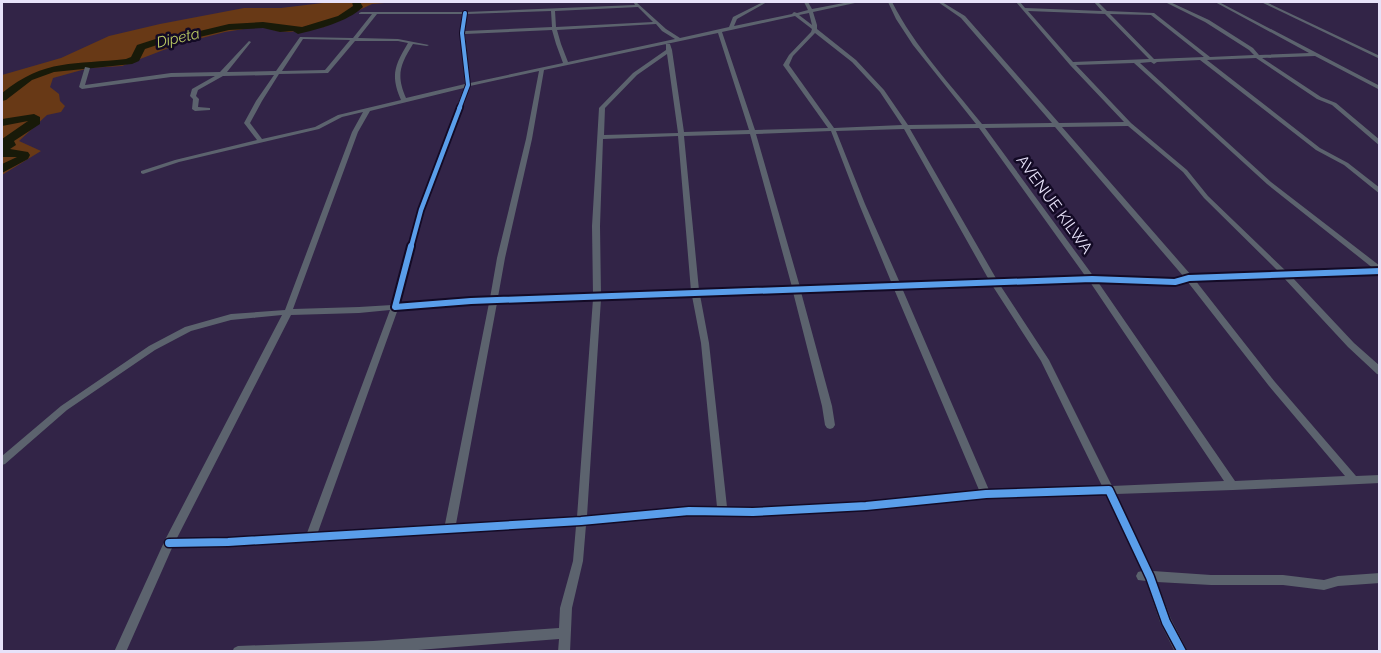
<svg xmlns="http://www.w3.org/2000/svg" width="1381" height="653" font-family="Raleway,sans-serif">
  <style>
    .green { fill: #683916 }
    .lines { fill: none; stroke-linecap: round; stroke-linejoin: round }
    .river { fill: #181a09; fill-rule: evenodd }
    .minor { fill: #5c636e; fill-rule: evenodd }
    .cycleway-far3-casing { stroke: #130a25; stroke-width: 6 }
    .cycleway-far2-casing { stroke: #130a25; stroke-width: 8 }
    .cycleway-far1-casing { stroke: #130a25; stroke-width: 10 }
    .cycleway-casing { stroke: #130a25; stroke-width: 11 }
    .cycleway-far3 { stroke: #5a9eea; stroke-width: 4 }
    .cycleway-far2 { stroke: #5a9eea; stroke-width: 4.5 }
    .cycleway-far1 { stroke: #5a9eea; stroke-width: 6 }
    .cycleway { stroke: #5a9eea; stroke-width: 8 }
    .labels { text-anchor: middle; stroke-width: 5; stroke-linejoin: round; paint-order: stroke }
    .far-water-label { font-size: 15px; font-style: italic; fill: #bbcb63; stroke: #130a25 }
    .street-label { font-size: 16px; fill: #e7e2f9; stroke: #130a25 }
  </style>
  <rect width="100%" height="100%" fill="#322447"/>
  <path class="green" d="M331 2H397L372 4 324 27 289 32 276 31 263 26 225 32 179 44 122 66 89 68 53 78 50 87 59 94 60 101 65 106 61 112 47 115 19 141 41 151 2 175V75L61 58 109 36 160 24 244 8H281Z"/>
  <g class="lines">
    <g class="river">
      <path d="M352 2H360L363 7C347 22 319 29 298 34L293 31 280 32 263 28 229 30 183 41 172 40 145 49 139 61 132 64 54 72 32 80 6 100 2 101V93C45 58 75 65 126 59L131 57 137 45 171 34 183 35 229 24 263 22 302 27 338 16 353 6Z"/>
      <path d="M34 114 40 117V124L14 141 16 145 10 149 28 152 30 155 28 159 2 173V164L17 157H2V139L28 121 2 126V119Z"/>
    </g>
    <g class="minor">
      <path d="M636 2 666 29 680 38 729 27 733 17 763 2H767L737 19 734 26 792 14 794 12 797 13 808 10 804 2H808L812 9 849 2H855V3L813 12 817 25V29L856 60 884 90 908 125 976 124 913 45 896 19 888 2H892C915 47 951 85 982 124L1052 123 961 18 938 2H942L965 16 1059 123 1124 122 1070 65 1016 2H1020L1025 8 1102 11 1094 2H1098L1107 11 1154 13 1210 57 1254 55 1249 50 1205 22 1165 2H1170L1209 20 1253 48 1259 55 1309 53 1215 2H1219L1380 86V90L1315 56 1262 58 1321 97 1336 103 1380 140V146L1332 105 1317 99 1256 58 1207 60 1320 148 1348 163 1380 188V194L1344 165 1316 150 1200 60 1157 62 1154 64 1151 62 1140 63 1271 182 1380 266V273L1292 277 1354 343 1380 366V375L1377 374 1348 347 1283 277 1195 280 1275 382 1356 476 1380 475V483L1233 490 1116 494 1153 571 1211 575H1283L1324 580 1338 576 1380 573V583L1338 586 1324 590 1283 585H1211L1157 582 1171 619 1188 652H1175L1160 622 1146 581 1138 580 1136 576 1138 572 1142 571 1106 494 986 498 866 510 753 516 689 515 586 525 583 561 572 608 570 652H558L559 639 393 652H232L234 648 238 646 373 641 559 628 560 608 573 561 576 526 228 547 172 548 126 652H114L165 540 282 315 231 320 191 331 155 350 67 410 5 464 2 465V456L61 406 149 346 185 327 231 314 285 310 352 132 363 112 342 117 319 129 179 162 143 174 141 173V171L175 160 257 140 244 123 256 101 274 75 223 76 198 90 196 96 199 99 198 107 210 108V110L195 111 192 109 193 99 190 96 192 89 215 76 171 77 82 89 79 87 85 67 90 68 85 85 171 73 220 72 249 41 251 42 227 72 276 71 300 37 353 38 372 14H359V13L361 12H465L635 5 634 3ZM638 7 653 22 556 27 555 11ZM551 11 552 27 465 31 467 14ZM1028 11 1105 14 1149 59 1073 62ZM809 13 812 25 799 15ZM377 14H462L460 33 465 84 406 98C396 75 400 65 413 44L427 46 429 45 398 39 358 38ZM1110 14 1151 15 1204 57 1154 59ZM795 16 812 29 811 32 789 55 783 65 828 128 755 130 722 32ZM656 24 662 31 675 39 568 62 561 44 557 30ZM552 30 556 44 563 63 470 83 465 34ZM718 33 749 130 684 132 672 50 670 44H666V50L633 73 599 108 592 226 593 294 498 297 505 258 532 139 544 70ZM815 33 852 62 880 92 902 125 834 128 789 65 793 56ZM303 39 350 40 325 70 282 71ZM355 41H398L408 43C395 65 390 75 401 100L338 115 315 127 262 139 250 123 262 101 279 74 328 73ZM667 54 678 133 604 135 605 108 637 75ZM1134 63 1267 184 1374 269 1287 272 1208 196 1187 170 1131 123 1076 65ZM539 71 526 139 497 258 490 298 400 304 424 210 470 86ZM464 88 418 210 392 305 359 307 293 309 358 132 370 111ZM1128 126 1183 172 1204 198 1279 272 1191 275 1062 127ZM1055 127 1184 277 1175 280 1094 277 985 128ZM979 128 1086 277 997 280 910 129ZM904 129 989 280 900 283 865 204 836 131ZM831 131 859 204 892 284 800 287 756 134ZM750 134 792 287 699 290 684 136ZM678 136 691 291 601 294 600 226 603 139ZM1187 281 1269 386 1345 476 1235 481 1098 282 1175 284ZM1090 282 1224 481 1112 486 1049 360 1000 285ZM992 285 1041 361 1102 486 989 490 902 288ZM894 289 979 490C896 499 811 508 727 507L709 343 700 295 793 292 822 406 825 425 827 428 830 429 833 428 835 425 832 406 801 292ZM692 296 701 343 717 507H689L587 516 601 299ZM593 299 577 517 456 524 497 303ZM489 303 445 524 318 532 398 309ZM390 310 307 533 228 537 177 538 291 315 359 313Z"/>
      <path d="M1261 2H1266L1380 56V59Z"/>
    </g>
    <g class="cycleway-far3-casing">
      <path id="cycleway-far3" d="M459 109 468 85 462 33 465 13"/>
    </g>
    <g class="cycleway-far2-casing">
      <path id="cycleway-far2" d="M411 247 421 210 460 107"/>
    </g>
    <g class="cycleway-far1-casing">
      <path id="cycleway-far1" d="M411 246 395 307 471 301 1092 279 1175 282 1189 278 1380 271"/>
    </g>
    <g class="cycleway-casing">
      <path id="cycleway" d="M169 543 228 542 581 521 689 511 753 512 866 506 986 494 1109 490 1150 577 1166 622 1182 652"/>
    </g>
    <use href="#cycleway-far3" class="cycleway-far3"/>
    <use href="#cycleway-far2" class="cycleway-far2"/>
    <use href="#cycleway-far1" class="cycleway-far1"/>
    <use href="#cycleway" class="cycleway"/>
  </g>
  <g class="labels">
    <g class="far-water-label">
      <text transform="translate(178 38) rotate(-13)" y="5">Dipeta</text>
    </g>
    <g class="street-label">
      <text transform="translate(1055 204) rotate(54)" y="6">AVENUE KILWA</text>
    </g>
  </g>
  <rect width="1381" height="653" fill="none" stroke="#e7e2f9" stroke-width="6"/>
</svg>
